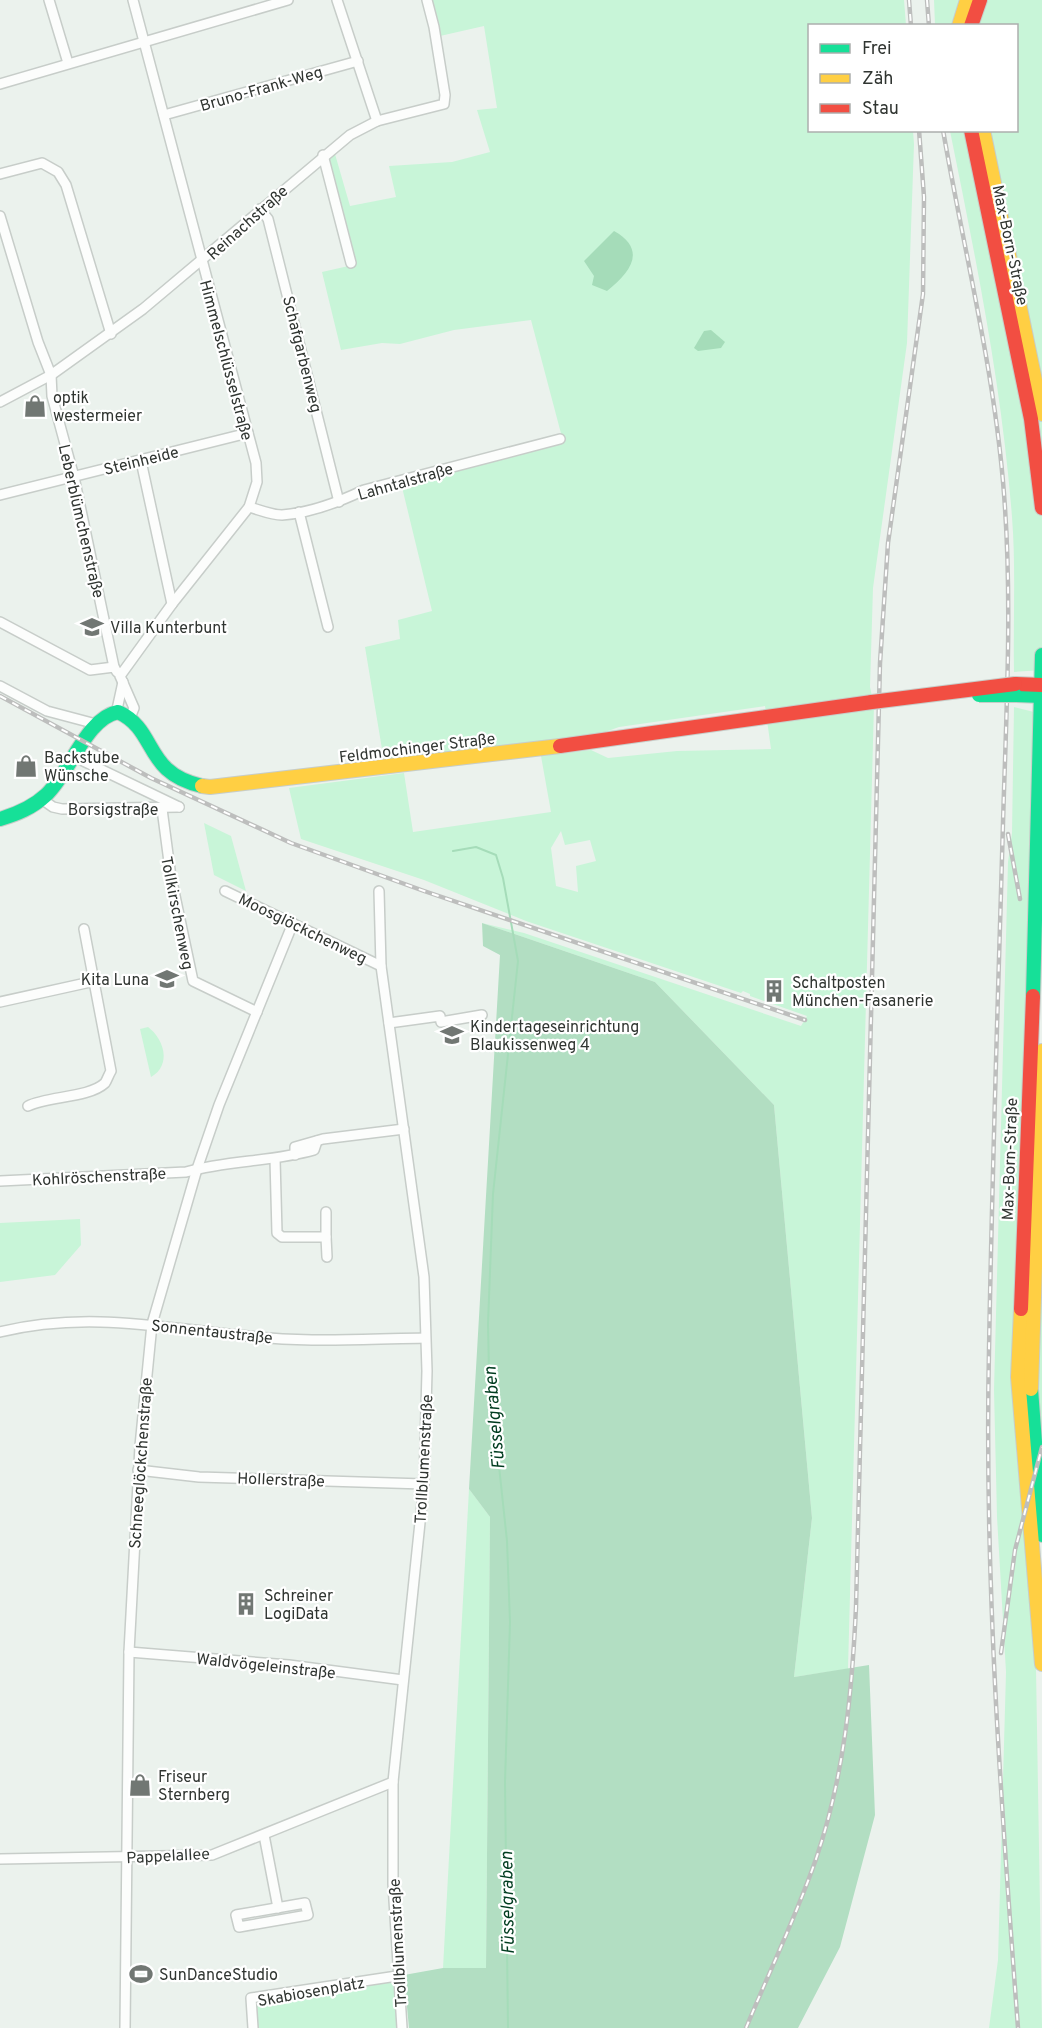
<svg xmlns="http://www.w3.org/2000/svg" width="1042" height="2028" font-family="Overpass,sans-serif">
  <style>
    .green { fill: #c8f5d8; fill-rule: evenodd }
    .forest { fill: #b2dec2 }
    .water { fill: #a5dcb9 }
    .lines { fill: none; stroke-linecap: round; stroke-linejoin: round }
    .stream { stroke: #a5dcb9; stroke-width: 2 }
    .street-casing { stroke: #c7cdc9; stroke-width: 12 }
    .fast-casing { stroke: #c7cdc9; stroke-width: 16 }
    .slow-casing { stroke: #c7cdc9; stroke-width: 16 }
    .jam-casing { stroke: #c7cdc9; stroke-width: 16 }
    .street { stroke: #fcfdfc; stroke-width: 9 }
    .fast { stroke: #16e098; stroke-width: 14 }
    .slow { stroke: #ffcf43; stroke-width: 14 }
    .jam { stroke: #f24e42; stroke-width: 14 }
    .rail-casing { stroke: #bdbebd; stroke-width: 4.5 }
    .rail { stroke: #fff; stroke-width: 2; stroke-dasharray: 7; stroke-linecap: butt }
    .fast-bridge-casing { stroke: #c7cdc9; stroke-width: 16; stroke-linecap: butt }
    .jam-bridge-casing { stroke: #c7cdc9; stroke-width: 16; stroke-linecap: butt }
    .fast-bridge { stroke: #16e098; stroke-width: 14 }
    .jam-bridge { stroke: #f24e42; stroke-width: 14 }
    .labels { text-anchor: middle; stroke-width: 4.5; stroke-linejoin: round; paint-order: stroke }
    .street-label { font-size: 16px; fill: #303531; stroke: #fff }
    .poi-label { font-size: 16px; fill: #303531; stroke: #fff; text-anchor: start }
    .water-label { font-size: 18px; font-style: italic; fill: #003c1f; stroke: #fff }
  </style>
  <rect width="100%" height="100%" fill="#ebf2ed"/>
  <g class="green">
    <path d="M432 0H904L906 25 810 26V130L913 131 914 144 907 343 873 588 870 687 874 705 848 1669 794 1677 812 1518 774 1105 655 982 482 923 524 933 801 1026 807 1016 750 996V994L743 991 741 993 526 921 424 880 301 839 289 788 404 773 413 832 551 812 541 756 591 750 608 758 677 751 771 749 765 706 619 727 594 736 384 761 365 647 400 639 398 620 432 611 401 483 563 441 531 320 454 330 400 344 382 343 341 350 322 272 353 265 327 159 335 154 350 206 396 197 389 166 452 162 490 152 477 110 497 108 484 26 440 36ZM561 831 565 845 590 840 596 861 576 866 578 892 556 886 551 848Z"/>
    <path d="M934 0H1042V670L1014 672C1013 621 1016 568 1012 517 1002 387 976 259 950 131L1016 130V26L935 25Z"/>
    <path d="M1014 707 1034 712 1032 874 1013 1374 1016 1448 1036 1668 1042 2028H989L998 1960 1006 1672 997 1517 994 1390 1008 862 1012 833Z"/>
    <path d="M204 823 231 836 246 891 214 875Z"/>
    <path d="M148 1027C164 1039 172 1065 151 1077L140 1029Z"/>
    <path d="M1042 1163V1470L1036 1377Z"/>
    <path d="M80 1219 81 1245 55 1275 0 1282V1223Z"/>
    <path d="M469 1489 490 1517 486 1968H443Z"/>
    <path d="M393 1980 397 2028H257L255 2000Z"/>
  </g>
  <path class="forest" d="M482 923 655 982 774 1105 812 1518 794 1677 869 1665 875 1815 840 1947 798 2028H409L404 1975 443 1968H486L490 1517 469 1489 500 955 483 946Z"/>
  <g class="water">
    <path d="M614 231C648 250 630 273 607 291L592 285 594 276 584 261Z"/>
    <path d="M711 330 725 342 721 348 698 351 694 348 704 331Z"/>
  </g>
  <g class="lines">
    <path class="stream" d="M453 851 476 847 496 855 503 878 518 961 493 1194 488 1324 489 1372 507 1541 510 1622 505 1782 508 2028"/>
    <g class="street-casing">
      <g id="street">
        <path d="M49 0 68 63"/>
        <path d="M337 0 377 121"/>
        <path d="M0 84 288 0"/>
        <path d="M164 115 358 61"/>
        <path d="M323 155 351 263"/>
        <path d="M0 174 42 163 58 172 66 185 111 334"/>
        <path d="M260 209 268 219 339 502"/>
        <path d="M0 216 38 342 51 375 52 396 74 477 114 667"/>
        <path d="M0 402 51 375 143 309 350 135 377 121 444 104 445 95 434 27 427 0"/>
        <path d="M141 461 172 604"/>
        <path d="M0 495 248 433"/>
        <path d="M249 507C260 510 271 515 282 515 310 513 339 502 364 490L560 439"/>
        <path d="M299 512 328 627"/>
        <path d="M0 622 90 670 114 667 117 672"/>
        <path d="M0 686 47 711 96 724"/>
        <path d="M116 714 123 682"/>
        <path d="M130 718 134 708 120 676 172 604 249 507 257 482 256 463 133 0"/>
        <path d="M75 757 179 807"/>
        <path d="M43 800 53 807 62 809 179 807"/>
        <path d="M162 809 171 877 193 981 257 1012"/>
        <path d="M225 891 381 966"/>
        <path d="M379 891 381 966 424 1277 427 1371 424 1484 393 1782V1884L402 2028"/>
        <path d="M0 1002 95 981"/>
        <path d="M389 1023 440 1016 441 1022 482 1015"/>
        <path d="M28 1106C48 1096 89 1098 105 1083 107 1080 109 1074 111 1071L84 929"/>
        <path d="M295 1155V1147L323 1139 404 1129"/>
        <path d="M275 1159 277 1233 282 1237H326L327 1257"/>
        <path d="M0 1181 186 1172C228 1160 272 1162 314 1150L317 1141"/>
        <path d="M326 1212V1237"/>
        <path d="M0 1332C93 1309 176 1331 269 1338 321 1342 373 1339 425 1338"/>
        <path d="M138 1470 199 1477 424 1484"/>
        <path d="M129 1652 289 1665 403 1680"/>
        <path d="M264 1835 278 1908"/>
        <path d="M0 1859 212 1855 393 1782"/>
        <path d="M305 1903 308 1915 239 1927 236 1915Z"/>
        <path d="M125 2028 129 1652 140 1446 152 1324 197 1169 219 1105 293 923"/>
        <path d="M253 2028 251 1998 397 1976"/>
      </g>
    </g>
    <g class="fast-casing">
      <g id="fast">
        <path d="M1015 695 1042 696"/>
        <path d="M0 819C17 814 32 808 46 795 70 773 86 718 118 712 158 730 143 773 202 786"/>
        <path d="M1033 996 1042 655"/>
        <path d="M1031 1389 1042 1535"/>
      </g>
    </g>
    <g class="slow-casing">
      <g id="slow">
        <path d="M959 26 967 0"/>
        <path d="M983 130 1042 414"/>
        <path d="M202 786 210 787 560 746"/>
        <path d="M1021 1309 1018 1377 1042 1664"/>
        <path d="M1031 1389 1042 1051"/>
      </g>
    </g>
    <g class="jam-casing">
      <g id="jam">
        <path d="M971 26 980 0"/>
        <path d="M971 130 1031 419 1042 508"/>
        <path d="M1015 684 1042 685"/>
        <path d="M560 746 872 702"/>
        <path d="M1021 1309 1033 996"/>
      </g>
    </g>
    <use href="#street" class="street"/>
    <use href="#fast" class="fast"/>
    <use href="#slow" class="slow"/>
    <use href="#jam" class="jam"/>
    <g class="rail-casing">
      <g id="rail">
        <path d="M909 0 911 26"/>
        <path d="M927 0 929 26"/>
        <path d="M943 130C965 257 997 380 1005 508 1012 612 1006 719 1003 823 998 999 992 1174 989 1350 984 1576 1001 1803 1018 2028"/>
        <path d="M0 696 151 778 291 843 424 891 805 1020"/>
        <path d="M1008 834 1020 899"/>
        <path d="M1001 1653 1015 1550 1042 1447"/>
        <path d="M746 2028C769 1972 796 1917 816 1859 844 1777 852 1693 856 1607L880 663 888 543 923 294 924 197 919 130"/>
      </g>
    </g>
    <use href="#rail" class="rail"/>
    <g class="fast-bridge-casing">
      <path id="fast-bridge" d="M979 695H1015"/>
    </g>
    <g class="jam-bridge-casing">
      <path id="jam-bridge" d="M872 702 1015 684"/>
    </g>
    <use href="#fast-bridge" class="fast-bridge"/>
    <use href="#jam-bridge" class="jam-bridge"/>
  </g>
  <defs>
    <g id="shop-bare" transform="scale(1.8)"><path d="M-5-2.5h2.3a2.7 3.5 0 0 1 5.4 0H5L5.5 6h-11ZM-1.5-2.5h3a1.5 2.3 0 0 0-3 0Z" fill="#717773" stroke="#fff" stroke-width="2.5" paint-order="stroke"/></g>
    <g id="school-bare" transform="scale(1.8)"><path d="M0-5L7-2L0 1L-7-2ZM-4 1L0 2.5L4 1V4Q0 6-4 4Z" fill="#717773" stroke="#fff" stroke-width="2.5" paint-order="stroke"/></g>
    <g id="building-bare" transform="scale(1.8)"><path d="M-4-6H4V6H1V3H-1V6H-4ZM-2.5-4.3h1.7v1.8h-1.7ZM.8-4.3h1.7v1.8H.8ZM-2.5-1h1.7V.8h-1.7ZM.8-1h1.7V.8H.8Z" fill="#717773" stroke="#fff" stroke-width="2.5" paint-order="stroke"/></g>
    <g id="stadium-bare" transform="scale(1.8)"><path d="M0-5a6.5 5 0 1 0 0 10a6.5 5 0 1 0 0-10ZM-3.5-1.8h7v3.6h-7Z" fill="#717773" stroke="#fff" stroke-width="2.5" paint-order="stroke"/></g>
  </defs>
  <g fill-rule="evenodd">
    <use href="#shop-bare" x="35" y="406"/>
    <use href="#school-bare" x="92" y="627"/>
    <use href="#shop-bare" x="26" y="766"/>
    <use href="#school-bare" x="167" y="979"/>
    <use href="#building-bare" x="774" y="991"/>
    <use href="#school-bare" x="452" y="1035"/>
    <use href="#building-bare" x="246" y="1604"/>
    <use href="#shop-bare" x="140" y="1785"/>
    <use href="#stadium-bare" x="141" y="1974"/>
  </g>
  <g class="labels">
    <g class="street-label">
      <text transform="translate(261 88) rotate(-16)" y="6">Bruno-Frank-Weg</text>
      <text transform="translate(247 222) rotate(-42)" y="6">Reinachstraße</text>
      <text transform="translate(1011 245) rotate(78)" y="6">Max-Born-Straße</text>
      <text transform="translate(303 354) rotate(76)" y="6">Schafgarbenweg</text>
      <text transform="translate(227 360) rotate(75)" y="6">Himmelschlüsselstraße</text>
      <text transform="translate(141 460) rotate(-14)" y="6">Steinheide</text>
      <text transform="translate(405 481) rotate(-16)" y="6">Lahntalstraße</text>
      <text transform="translate(82 521) rotate(77)" y="6">Leberblümchenstraße</text>
      <text transform="translate(417 747) rotate(-7)" y="6">Feldmochinger Straße</text>
      <text x="113" y="815">Borsigstraße</text>
      <text transform="translate(178 913) rotate(79)" y="6">Tollkirschenweg</text>
      <text transform="translate(303 928) rotate(26)" y="6">Moosglöckchenweg</text>
      <text transform="translate(1009 1159) rotate(-88)" y="6">Max-Born-Straße</text>
      <text transform="translate(99 1176) rotate(-3)" y="6">Kohlröschenstraße</text>
      <text transform="translate(212 1331) rotate(6)" y="6">Sonnentaustraße</text>
      <text transform="translate(423 1459) rotate(-87)" y="6">Trollblumenstraße</text>
      <text transform="translate(140 1463) rotate(-86)" y="6">Schneeglöckchenstraße</text>
      <text transform="translate(281 1479) rotate(2)" y="6">Hollerstraße</text>
      <text transform="translate(266 1665) rotate(6)" y="6">Waldvögeleinstraße</text>
      <text transform="translate(168 1855) rotate(-3)" y="6">Pappelallee</text>
      <text transform="translate(397 1943) rotate(-93)" y="6">Trollblumenstraße</text>
      <text transform="translate(311 1991) rotate(-10)" y="6">Skabiosenplatz</text>
    </g>
    <g class="poi-label">
      <text x="53" y="403">optik<tspan x="53" dy="18">westermeier</tspan></text>
      <text x="110" y="633">Villa Kunterbunt</text>
      <text x="44" y="763">Backstube<tspan x="44" dy="18">Wünsche</tspan></text>
      <text x="149" y="985" text-anchor="end">Kita Luna</text>
      <text x="792" y="988">Schaltposten<tspan x="792" dy="18">München-Fasanerie</tspan></text>
      <text x="470" y="1032">Kindertageseinrichtung<tspan x="470" dy="18">Blaukissenweg 4</tspan></text>
      <text x="264" y="1601">Schreiner<tspan x="264" dy="18">LogiData</tspan></text>
      <text x="158" y="1782">Friseur<tspan x="158" dy="18">Sternberg</tspan></text>
      <text x="159" y="1980">SunDanceStudio</text>
    </g>
    <g class="water-label">
      <text transform="translate(494 1418) rotate(-95)" y="6">Füsselgraben</text>
      <text transform="translate(507 1903) rotate(-91)" y="6">Füsselgraben</text>
    </g>
  </g>
  <rect x="808" y="24" width="210" height="108" fill="#ffffff" stroke="#acaead" stroke-width="1.5"/>
  <rect x="820" y="44" width="30" height="9" fill="#16e098" stroke="#acaead" stroke-width="1.5"/>
  <text x="862" y="54" font-size="18" fill="#303531">Frei</text>
  <rect x="820" y="74" width="30" height="9" fill="#ffcf43" stroke="#acaead" stroke-width="1.5"/>
  <text x="862" y="84" font-size="18" fill="#303531">Zäh</text>
  <rect x="820" y="104" width="30" height="9" fill="#f24e42" stroke="#acaead" stroke-width="1.5"/>
  <text x="862" y="114" font-size="18" fill="#303531">Stau</text>
</svg>
